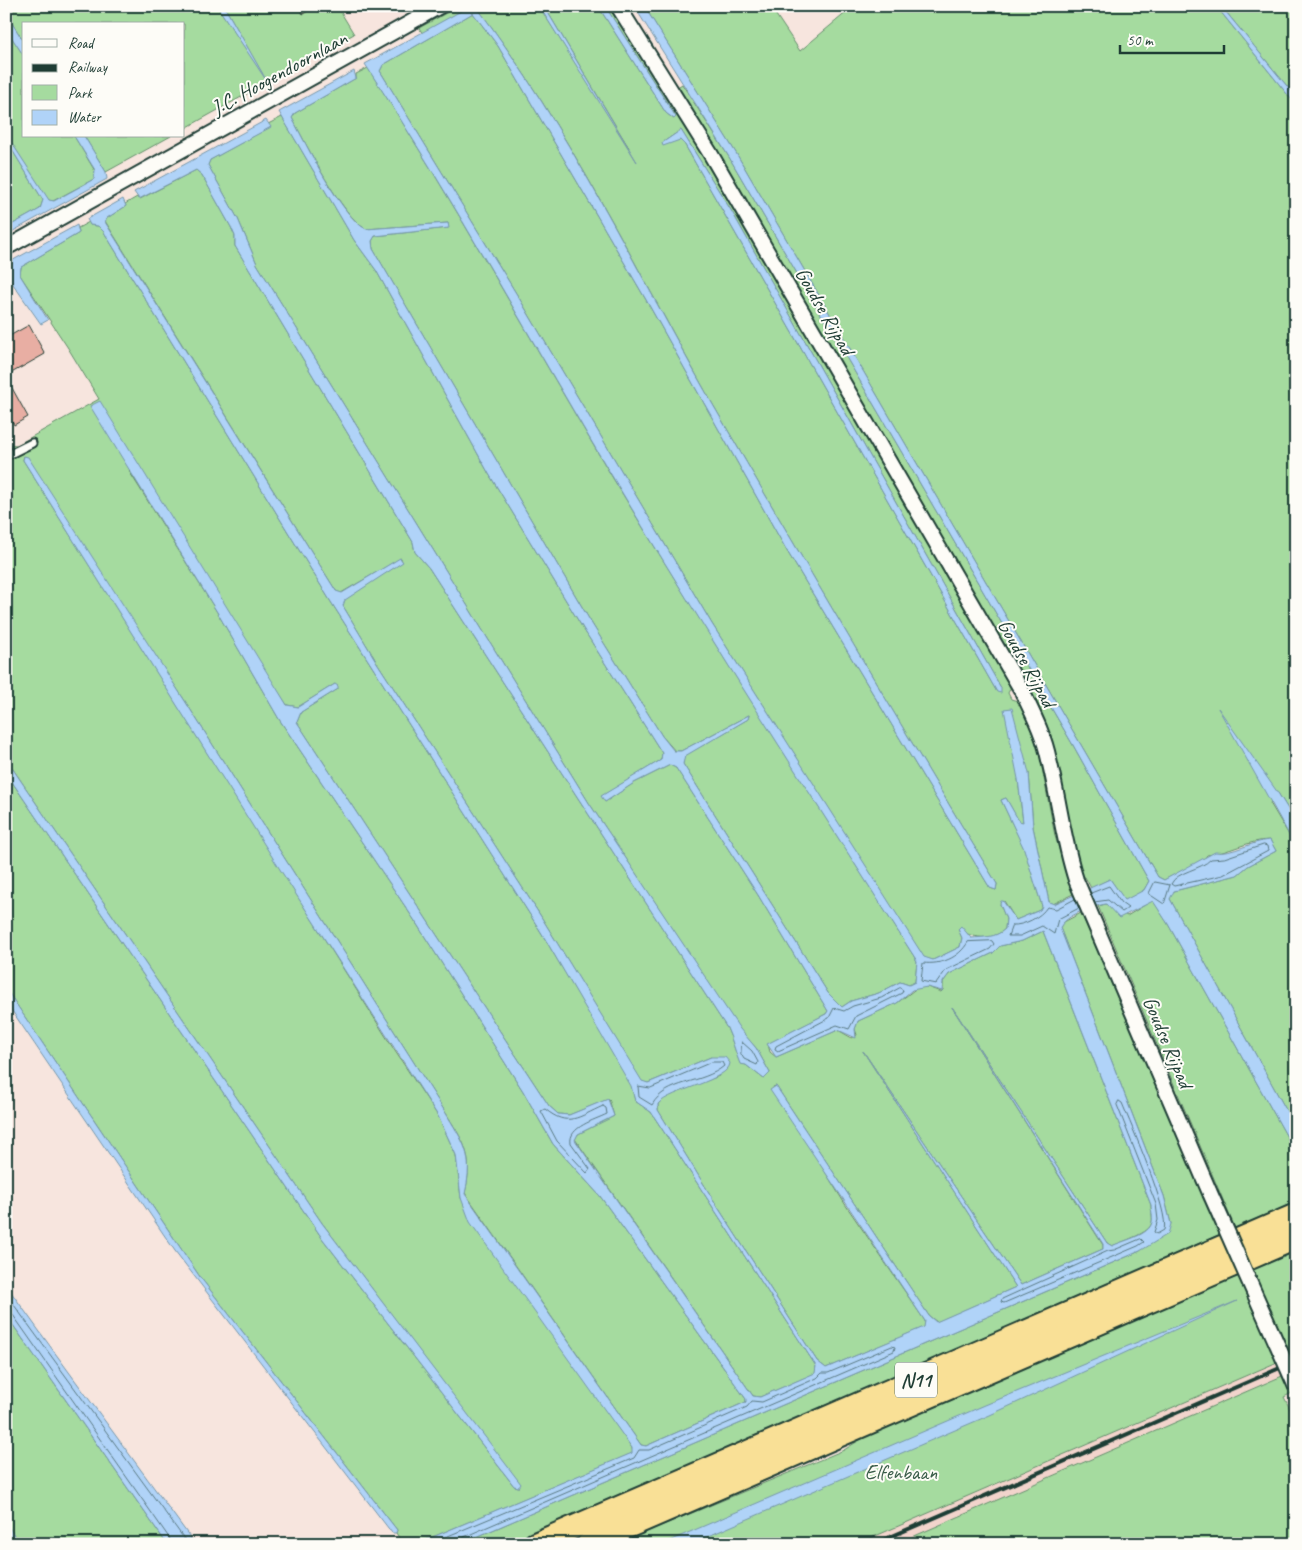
<svg xmlns="http://www.w3.org/2000/svg" width="1302" height="1550" font-family="Caveat,sans-serif">
  <style>
    .built { fill: #f2d4cc }
    .green { fill: #a5db9f; stroke: #628c6a; fill-rule: evenodd }
    .water { fill: #b0d3f8; stroke: #7697aa }
    .lines { fill: none; stroke-linecap: round; stroke-linejoin: round }
    .shore { stroke: #597982; stroke-width: 1 }
    .building { fill: #e8aea3; stroke: #1f3d34 }
    .service-casing { stroke: #1f3d34; stroke-width: 11 }
    .minor-casing { stroke: #1f3d34; stroke-width: 18 }
    .trunk-casing { stroke: #1f3d34; stroke-width: 26 }
    .service { stroke: #fdfcf7; stroke-width: 7 }
    .minor { stroke: #fdfcf7; stroke-width: 14 }
    .trunk { stroke: #f9e096; stroke-width: 22 }
    .rail { stroke: #1f3d34; stroke-width: 4 }
    .minor-bridge-casing { stroke: #1f3d34; stroke-width: 18; stroke-linecap: butt }
    .minor-bridge { stroke: #fdfcf7; stroke-width: 14 }
    .labels { text-anchor: middle; stroke-width: 4; stroke-linejoin: round; paint-order: stroke }
    .shield { fill: #fdfcf7; stroke: #62766e; stroke-width: 1 }
    .shield-label { font-size: 20px; font-weight: bold; fill: #1f3d34 }
    .street-label { font-size: 21px; fill: #1f3d34; stroke: #fdfcf7 }
    .park-label { font-size: 21px; fill: #3a5d49; stroke: #fdfcf7 }
  </style>
  <rect width="100%" height="100%" fill="#f7e5de"/>
  <filter id="ink" filterUnits="userSpaceOnUse"><feTurbulence type="fractalNoise" baseFrequency=".02" numOctaves="2"/><feDisplacementMap in="SourceGraphic" scale="10" xChannelSelector="R" yChannelSelector="G"/><feConvolveMatrix kernelMatrix="1 2 1 2 8 2 1 2 1" color-interpolation-filters="sRGB"/></filter>
  <g filter="url(#ink)">
    <path class="built" d="M1296 1354V1370L896 1544H857Z"/>
    <g class="green">
      <path d="M6 6H217L262 73 224 6H337L354 34 184 129V24H24V42L6 14Z"/>
      <path d="M459 6H470L423 34 419 28Z"/>
      <path d="M476 6H539L629 148 544 6H598L666 113 674 119 676 117 605 6H611L737 210 1012 685 1008 693 1011 699 1021 702 1035 731 1055 836 1073 894 1053 904 1049 902 1033 827 1029 773 1018 779 1023 822H1019L1006 798 1001 800 1024 848 1042 906 1040 910 1016 920 1004 901 1000 904 1006 919 1005 929C991 942 972 938 958 929L962 938 960 947 933 960 924 958 712 624 522 303 380 71 383 65 473 13 498 46 645 298 787 551 990 888 996 890 997 884C900 724 805 564 712 403 636 269 569 129 476 6ZM681 130 732 212 1001 688 997 692 685 145 680 140 662 143Z"/>
      <path d="M644 6H770L800 51 854 6H1216L1296 105V822L1278 793 1270 803 1296 847V1128L1170 899 1171 894 1174 891 1237 875 1248 866 1276 851 1270 840C1248 840 1229 853 1207 855L1203 861 1164 880 1158 877 736 153Z"/>
      <path d="M1221 6H1296V97Z"/>
      <path d="M6 29 24 56V136H74L95 171 94 179 53 201 48 200 6 134Z"/>
      <path d="M368 68C454 201 530 339 611 475 710 639 814 799 917 961L915 982 909 985 900 982 879 993 851 1001 842 1007 828 993 683 764 684 756 748 719 749 715 681 751H675L662 736 592 624 373 249 372 241 375 236 448 228V223L366 229C342 217 306 144 292 118L295 113 356 78V74Z"/>
      <path d="M682 84 729 157 1073 745 1149 881 1144 890 1125 901 1110 879 1091 888 1085 877H1082L1072 843 1053 746 1037 706 676 88Z"/>
      <path d="M282 117 354 240 376 270 489 474 584 630 662 753 661 760 602 796 605 802 634 783 670 765 676 768 758 895 828 1011 826 1014 768 1044 770 1052 776 1057 838 1030 852 1038 857 1035 855 1029 858 1021 897 1003 918 987H927L941 992 943 990V982L949 974 993 953 1000 946 1022 941 1043 931 1151 1205C1151 1211 1154 1220 1151 1225 1147 1234 1121 1242 1112 1246L1107 1243 952 1007 1103 1245V1249L1021 1285 863 1051 1016 1287 937 1322 929 1316 776 1086 773 1087 845 1204 925 1321V1327L826 1368 817 1361 719 1209 658 1110V1104L665 1097 719 1076 711 1057 648 1083 642 1082 540 915 376 661 343 606 344 600 402 562 401 558 341 593 336 591 105 221 107 218 126 206 125 204 137 197 140 199 196 170 202 175 231 227 235 236V246L413 542 415 552 429 568 727 1028C733 1041 735 1052 740 1063L746 1065 764 1079 770 1073 756 1048 740 1030 589 803 257 264 238 219 208 165 210 160 270 127 268 124Z"/>
      <path d="M84 136H171L106 172Z"/>
      <path d="M6 140 43 200 40 209 6 228Z"/>
      <path d="M89 222 90 225 98 226 104 232 331 602 541 932 632 1086 635 1101 651 1112 816 1366V1373L760 1397 753 1396 575 1139 578 1134 614 1116 609 1099 569 1115 558 1114 549 1106 297 722 301 712 338 689 335 684 298 707 287 705 129 471 217 612 279 719 413 918 523 1091 553 1144 600 1196 746 1399V1402L646 1446 641 1445 465 1193C474 1153 464 1143 444 1110L185 701 24 456 23 460 395 1051 438 1116 456 1155 461 1198 632 1448 633 1453 416 1544H403L396 1533 397 1530 200 1277 6 989V773L322 1238 514 1486 519 1487 520 1484 322 1223 6 759V444L17 445 99 399 68 348 20 275 21 267 79 233 78 228Z"/>
      <path d="M1153 900 1168 924 1296 1153V1202L1235 1228 1098 906 1106 904 1127 916Z"/>
      <path d="M1081 913 1204 1190 1221 1234 509 1544H460L1140 1251 1171 1224 1164 1196 1060 928 1062 923Z"/>
      <path d="M1296 1250V1354L857 1544H617L844 1450 875 1430Z"/>
      <path d="M6 1315 167 1544H20L6 1523Z"/>
      <path d="M1296 1370V1391L1284 1397 1296 1421V1544H896Z"/>
    </g>
    <g class="water">
      <path d="M217 6H224L268 83Z"/>
      <path d="M470 6H476C569 129 636 270 712 403 805 564 900 724 997 884L996 890 990 888 787 551 645 298 498 46 473 13 383 65 380 71 522 303 712 624 924 957 933 960 960 947 962 938 958 929 961 926 971 938C983 937 996 938 1005 929L1006 919 1000 904 1001 901H1003L1016 920 1040 910 1042 906 1024 849 1001 800 1006 798 1019 821 1023 822 1018 779 1004 709 1012 708 1029 773 1033 827 1049 902 1054 904 1110 879 1125 900 1144 890 1149 881 1073 745 729 157 634 6H644L736 153 1158 877 1164 880 1215 852C1233 855 1251 841 1270 840L1276 851 1248 866 1237 875 1174 891 1170 899 1296 1128V1153L1168 924 1153 901 1119 918 1106 904C1093 906 1065 915 1060 928L1164 1196 1171 1224 1168 1234 1140 1251 460 1544H416L632 1453V1448L470 1222 461 1198 456 1155 438 1116 281 871 23 460 24 456 28 457 185 701 444 1110C464 1144 474 1153 465 1194L641 1445 646 1446 746 1402V1399L600 1196 553 1144 523 1091 413 918 279 719 217 612 90 406 100 401 287 705 298 707 335 684 338 686V689L301 712 297 722 549 1106 558 1114 569 1115 608 1099 614 1116 578 1134 575 1140 753 1396 760 1397 815 1373 816 1366 651 1112 635 1101 631 1086 541 932 331 602 104 232 98 226 90 225 87 219 123 199 126 206 107 218 105 222 336 591 342 593 400 558 403 562 345 600 343 606 376 661 540 915 642 1081 648 1083 711 1057H725L730 1063C729 1080 671 1090 658 1104V1110L719 1209 817 1361 826 1368 924 1327 925 1321 770 1090 776 1086 929 1316 936 1322 1016 1287 863 1051 1021 1285 1103 1249V1244L952 1007 1107 1243 1112 1246C1122 1241 1146 1236 1151 1225 1154 1219 1151 1211 1151 1205L1043 931 1022 941 1000 946 993 953 949 974 943 982 942 991 927 987 912 990 897 1003 858 1021 855 1029 856 1038 838 1030 776 1057 767 1044 826 1014 828 1011 758 895 676 768 670 765 634 783 605 802 601 796 661 760 662 753 584 630 489 474 376 270 354 240 279 112 354 71 356 78 295 113 292 118C306 144 342 218 366 229L448 223 449 228 375 236 372 241 373 249 592 624 662 736 674 751H681L749 715 748 719 685 756 683 764 828 993 842 1007 851 1001 879 993 900 982 909 985 915 982 917 961C816 803 714 646 618 486 533 345 455 201 365 64Z"/>
      <path d="M539 6H544L637 162Z"/>
      <path d="M598 6H605L676 117 674 119 666 113Z"/>
      <path d="M1216 6H1221L1296 97V105Z"/>
      <path d="M6 14 24 42V56L6 29Z"/>
      <path d="M266 120 271 127 210 160 208 165 238 219 257 264 589 803 740 1029 756 1048 770 1073 764 1079 746 1065 740 1064C735 1052 733 1041 727 1028L429 568 415 552 413 542 235 246V236L231 227 202 175 196 170 139 199 134 192Z"/>
      <path d="M681 130 732 212 1001 688V693L997 692 685 145 680 140 663 146 662 143Z"/>
      <path d="M6 134 49 200 54 201 94 179 95 170 74 136H84L106 172 107 179 6 235V228L40 209 43 200 6 140Z"/>
      <path d="M77 225 79 233 21 267 20 275 48 320 41 324 6 274V264Z"/>
      <path d="M1218 708 1278 793 1296 822V847Z"/>
      <path d="M6 759 322 1223 521 1484 519 1487 514 1486 322 1238 6 773Z"/>
      <path d="M6 989 200 1277 397 1530 396 1533H392L175 1251 6 1002Z"/>
      <path d="M6 1285C68 1372 132 1457 195 1544H167L6 1315Z"/>
      <path d="M1237 1301 990 1415 690 1544H662L985 1405Z"/>
      <path d="M6 1523 20 1544H14L6 1532Z"/>
    </g>
    <g class="lines">
      <g class="shore">
        <path d="M1264 845 1267 846 1268 851 1223 875 1174 886 1171 884C1177 871 1201 870 1211 859L1224 858Z"/>
        <path d="M1155 882 1170 885 1164 904 1149 894Z"/>
        <path d="M1091 893 1109 886 1121 903 1128 908 1122 912 1108 900 1094 902"/>
        <path d="M1075 899 1056 909 1047 907C1041 917 1023 926 1012 925L1008 936H1020L1042 926 1054 934 1058 919 1079 908"/>
        <path d="M992 941 994 944 990 949 946 970 936 984 921 981 923 963C941 965 959 958 968 942Z"/>
        <path d="M900 988 903 990 902 993 856 1016 849 1029 837 1025 778 1051 775 1049 776 1046 829 1018 834 1008 844 1011 853 1006 881 998Z"/>
        <path d="M742 1042 752 1051 758 1062 757 1065 744 1059 741 1054Z"/>
        <path d="M712 1062H722L724 1066C703 1084 666 1080 652 1105L639 1097 638 1086 650 1088Z"/>
        <path d="M1119 1101 1122 1103C1131 1125 1170 1213 1164 1230L1157 1234 1154 1232 1158 1220 1156 1204 1117 1105Z"/>
        <path d="M603 1106 606 1108 607 1114C595 1120 568 1127 571 1143L590 1169 587 1173 557 1141 541 1111 545 1109C568 1128 578 1117 603 1106Z"/>
        <path d="M1141 1239 1144 1242 1138 1246 1004 1303 1001 1302 1002 1299 1108 1251 1114 1250Z"/>
        <path d="M6 1294 188 1544"/>
        <path d="M6 1312 13 1315 170 1539 171 1544"/>
        <path d="M429 1544 634 1458 639 1450H649L747 1407 752 1401 762 1402 817 1378 822 1373H828L892 1346 895 1347 894 1351 464 1537 460 1544"/>
      </g>
    </g>
    <g class="building">
      <path d="M298 6H314V7L303 14Z"/>
      <path d="M29 325 45 354 6 376V338Z"/>
      <path d="M12 388 28 417 14 425 6 412V391Z"/>
    </g>
    <g class="lines">
      <g class="service-casing">
        <path id="service" d="M6 456 32 443"/>
      </g>
      <g class="minor-casing">
        <g id="minor">
          <path d="M618 6 710 153 1022 691C1033 714 1044 735 1049 760 1059 800 1063 840 1076 880L1210 1193"/>
          <path d="M6 248 440 6"/>
        </g>
      </g>
      <g class="trunk-casing">
        <g id="trunk">
          <path d="M535 1544 1296 1215"/>
          <path d="M588 1544 1296 1238"/>
        </g>
      </g>
      <use href="#service" class="service"/>
      <use href="#minor" class="minor"/>
      <use href="#trunk" class="trunk"/>
      <path class="rail" d="M874 1544 1296 1361"/>
      <g class="minor-bridge-casing">
        <path id="minor-bridge" d="M1210 1193 1296 1387"/>
      </g>
      <use href="#minor-bridge" class="minor-bridge"/>
    </g>
  </g>
  <g class="labels">
    <rect class="shield" x="895" y="1362.5" width="42" height="35" rx="4"/>
    <g class="shield-label">
      <text x="916" y="1387">N11</text>
    </g>
    <g class="street-label">
      <text transform="translate(279 73) rotate(-29)" y="7">J.C. Hoogendoornlaan</text>
      <text transform="translate(825 311) rotate(60)" y="7">Goudse Rijpad</text>
      <text transform="translate(1027 663) rotate(61)" y="7">Goudse Rijpad</text>
      <text transform="translate(1168 1042) rotate(67)" y="7">Goudse Rijpad</text>
    </g>
    <g class="park-label">
      <text x="901" y="1479">Elfenbaan</text>
    </g>
  </g>
  <rect width="1302" height="1550" fill="none" stroke="#fdfcf7" stroke-width="25"/>
  <rect x="12" y="12" width="1277" height="1525" fill="none" stroke="#1f3d34" stroke-width="2" filter="url(#ink)"/>
  <rect x="22" y="22" width="162" height="115" fill="#fdfcf7" stroke="#a4b0a9"/>
  <rect x="32" y="39" width="25" height="8" fill="#fdfcf7" stroke="#a4b0a9"/>
  <text x="68" y="48" font-size="15" fill="#1f3d34">Road</text>
  <rect x="32" y="64" width="25" height="8" fill="#1f3d34" stroke="#a4b0a9"/>
  <text x="68" y="72" font-size="15" fill="#1f3d34">Railway</text>
  <rect x="32" y="85" width="25" height="15" fill="#a5db9f" stroke="#a4b0a9"/>
  <text x="68" y="98" font-size="15" fill="#1f3d34">Park</text>
  <rect x="32" y="110" width="25" height="15" fill="#b0d3f8" stroke="#a4b0a9"/>
  <text x="68" y="122" font-size="15" fill="#1f3d34">Water</text>
  <path d="M1120 45v8h104v-8" fill="none" stroke="#1f3d34" stroke-width="2.5"/>
  <text x="1127" y="45" font-size="15" fill="#1f3d34" stroke="#fdfcf7" stroke-width="4" paint-order="stroke">50 m</text>
</svg>
